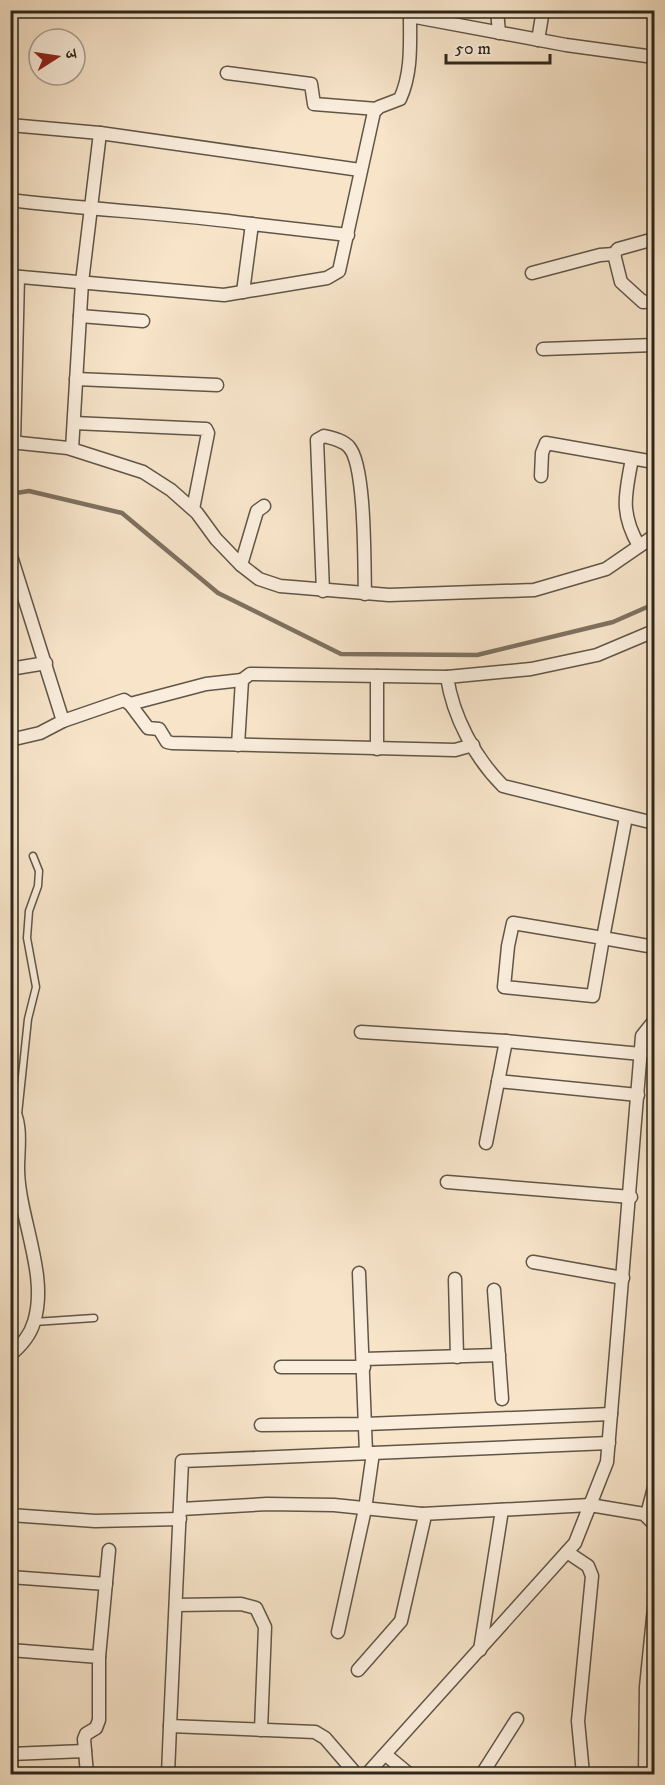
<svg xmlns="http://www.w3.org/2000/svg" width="665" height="1785" font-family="'IM FELL DW Pica','Noto Serif Devanagari',serif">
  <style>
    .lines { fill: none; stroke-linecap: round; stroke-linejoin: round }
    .stream { stroke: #7e7160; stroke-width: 4.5 }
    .service-casing { stroke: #605647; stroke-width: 9 }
    .minor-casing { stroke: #605647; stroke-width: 15 }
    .service { stroke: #faeddc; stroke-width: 6 }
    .minor { stroke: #faeddc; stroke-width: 12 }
  </style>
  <rect width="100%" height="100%" fill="#f7e4c9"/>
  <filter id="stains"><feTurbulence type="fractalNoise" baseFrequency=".00333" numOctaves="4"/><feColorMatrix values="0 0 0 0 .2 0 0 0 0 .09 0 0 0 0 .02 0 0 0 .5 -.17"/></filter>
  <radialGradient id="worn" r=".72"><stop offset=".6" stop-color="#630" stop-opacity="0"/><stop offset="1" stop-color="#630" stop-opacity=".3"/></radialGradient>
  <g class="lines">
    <path class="stream" d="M10 494 29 491 122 513 218 593 341 654 477 655 613 622 654 604"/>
    <g class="service-casing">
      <g id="service">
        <path d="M641 1054 654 1055"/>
        <path d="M18 1114 28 1019 36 987 27 938 29 911 38 886 39 871 33 856"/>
        <path d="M34 1322 94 1318"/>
        <path d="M644 1514 654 1476"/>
      </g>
    </g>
    <g class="minor-casing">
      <g id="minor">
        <path d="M497 10 499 33"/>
        <path d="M538 40 543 10"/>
        <path d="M227 73 311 84 314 104 377 109"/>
        <path d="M10 125 100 133 360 170"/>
        <path d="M10 200C91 210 172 213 252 224"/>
        <path d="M654 239 618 249 614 254 621 282 643 302 654 301"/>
        <path d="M532 273 600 255 614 254"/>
        <path d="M10 276 224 295 327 278 339 271 374 112 379 107 400 99C412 73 410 44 410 16L566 45 654 57"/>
        <path d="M243 292 252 224 348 235"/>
        <path d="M80 316 143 321"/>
        <path d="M543 349 654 345"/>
        <path d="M76 379 217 385"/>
        <path d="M74 423 206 429 208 433 193 509"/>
        <path d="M10 442 68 448 143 472 171 490 197 513 216 539 241 565 259 579 280 586 389 595 534 590 606 569 654 536"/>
        <path d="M14 442 18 277"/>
        <path d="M72 449 82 282 100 133"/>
        <path d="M632 459C625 495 620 513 639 546"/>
        <path d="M541 476 542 453 546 443 654 462"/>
        <path d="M10 553 63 721 40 733 10 740"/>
        <path d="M241 565 257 511 264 506"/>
        <path d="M323 591 317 440 324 436C332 438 343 440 349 447 366 465 364 566 365 594"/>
        <path d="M654 631 597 655 531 669 447 677C453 717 475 758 503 786L654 823"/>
        <path d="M10 669 46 663"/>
        <path d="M130 704 206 684 242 680"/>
        <path d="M63 721 124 700 130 704 148 728 159 729 167 742 172 743 455 750 473 745"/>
        <path d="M238 745 242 680 250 674 447 677"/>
        <path d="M377 749V676"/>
        <path d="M626 817 603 938 654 947"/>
        <path d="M513 923 603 938 593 996 504 987 508 946Z"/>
        <path d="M361 1032 506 1041 641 1054"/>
        <path d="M498 1081 638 1095"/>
        <path d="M10 1105C23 1121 18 1149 18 1168 18 1216 49 1275 34 1322 30 1336 21 1346 10 1355"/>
        <path d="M486 1143 506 1041"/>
        <path d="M447 1182 631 1197"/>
        <path d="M533 1262 623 1278"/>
        <path d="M359 1273 366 1453"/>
        <path d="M455 1279 457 1357"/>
        <path d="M494 1290 502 1399"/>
        <path d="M364 1359 499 1355"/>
        <path d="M281 1367H364"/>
        <path d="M261 1425 366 1424 611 1414"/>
        <path d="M181 1509 267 1504 334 1505 422 1514 424 1520 401 1621 358 1670"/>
        <path d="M422 1514 590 1505 644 1514 654 1524"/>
        <path d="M10 1515 95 1521 180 1519"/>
        <path d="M567 1552 588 1566 592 1576 578 1721 583 1774"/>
        <path d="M10 1577 106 1584"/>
        <path d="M176 1605 241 1604 256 1608 265 1627 261 1730"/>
        <path d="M338 1632 365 1509 373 1453"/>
        <path d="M10 1650 99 1657V1720L96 1728 86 1734 84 1739 87 1774"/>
        <path d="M480 1650 502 1510"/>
        <path d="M99 1657 109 1550"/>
        <path d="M10 1754 85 1751"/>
        <path d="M386 1755 409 1774"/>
        <path d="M168 1774 170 1726"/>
        <path d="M356 1774 325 1738 315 1732 170 1726 182 1461 609 1443"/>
        <path d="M367 1774 575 1543 607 1462 642 1036 654 1021"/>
        <path d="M482 1774 517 1719"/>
        <path d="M645 1774 646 1687 654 1608"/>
      </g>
    </g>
    <use href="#service" class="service"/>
    <use href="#minor" class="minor"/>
  </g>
  <rect width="665" height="1785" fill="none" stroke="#f7e4c9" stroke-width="36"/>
  <rect x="12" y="12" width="641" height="1761" fill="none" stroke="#2e261c" stroke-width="3"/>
  <rect x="18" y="18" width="629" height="1749" fill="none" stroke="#2e261c" stroke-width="1.5"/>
  <g transform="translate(57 57) rotate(78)"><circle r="28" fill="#faeddc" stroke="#a89d8f" stroke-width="1.5"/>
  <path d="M0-4.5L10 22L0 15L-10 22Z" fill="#8f2418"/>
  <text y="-9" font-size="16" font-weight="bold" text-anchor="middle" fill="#2e261c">उ</text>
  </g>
  <path d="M446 54v9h104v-9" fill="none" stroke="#2e261c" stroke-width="3"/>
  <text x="455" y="54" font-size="18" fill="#2e261c" stroke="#faeddc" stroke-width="4.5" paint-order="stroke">50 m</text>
  <rect width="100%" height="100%" filter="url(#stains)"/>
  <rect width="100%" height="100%" fill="url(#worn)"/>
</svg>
